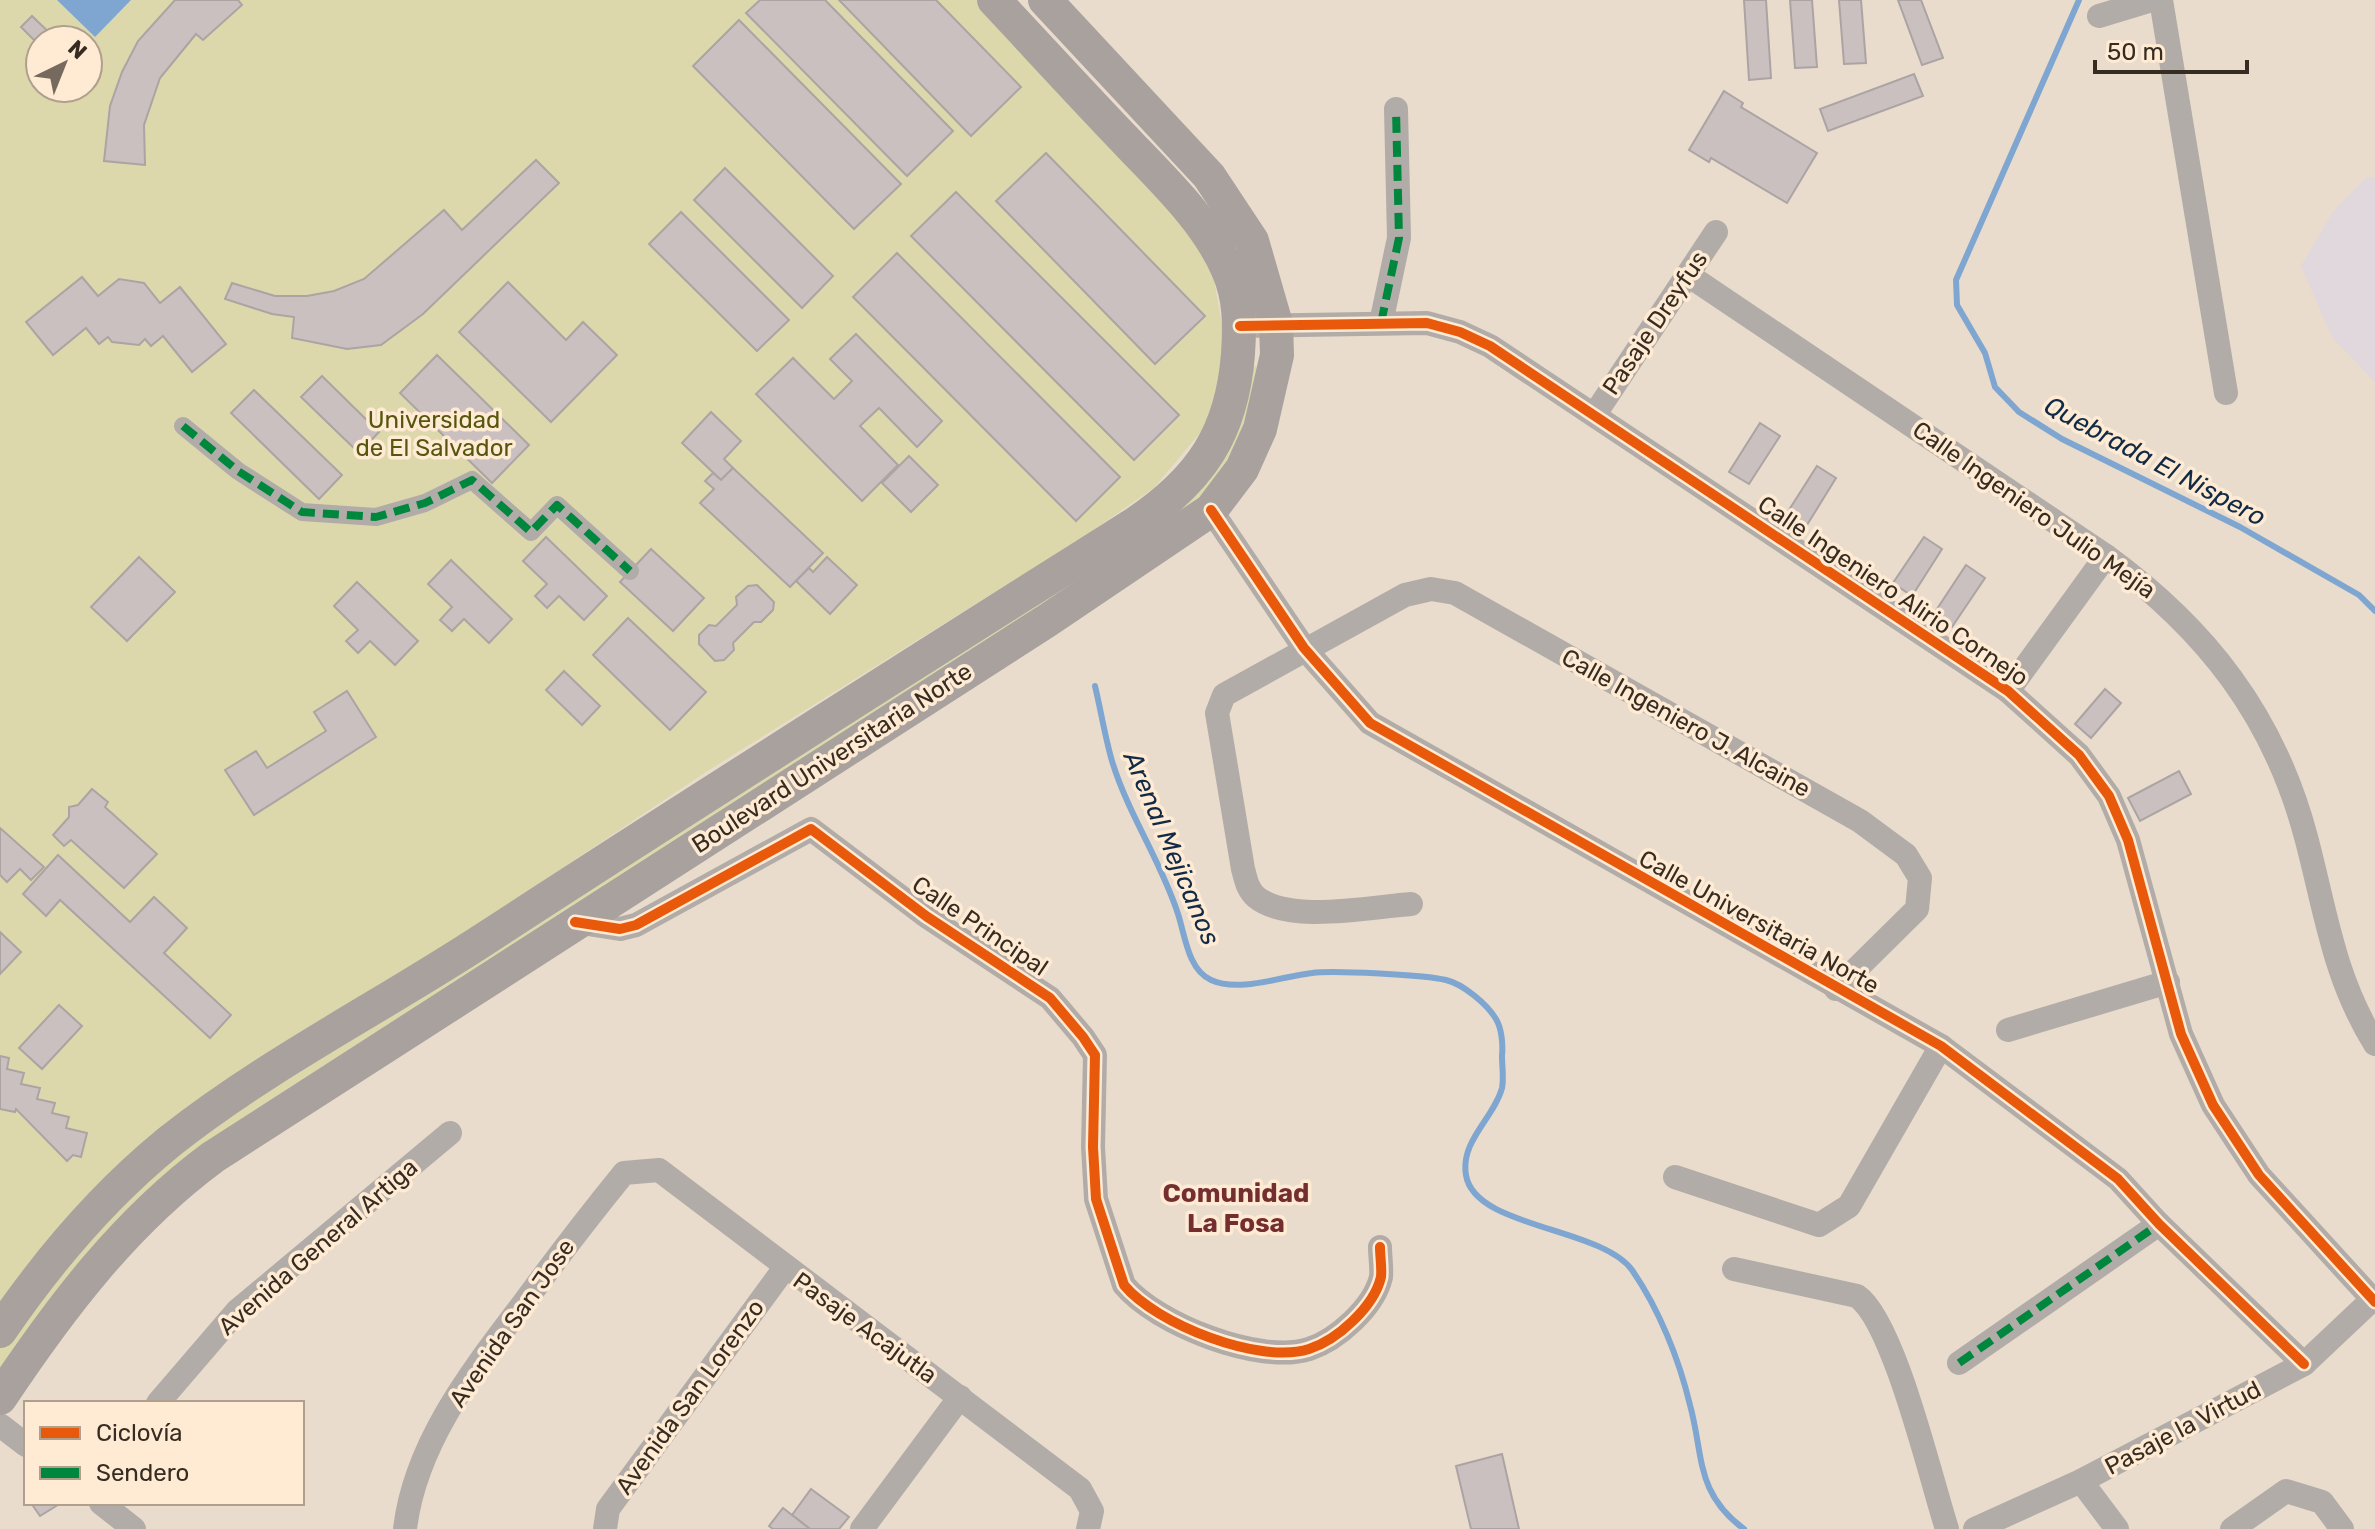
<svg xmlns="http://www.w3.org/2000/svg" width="2375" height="1529" font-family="Rubik,sans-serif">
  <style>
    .education { fill: #e0d8dc }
    .green { fill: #dcd8ac; fill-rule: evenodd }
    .water { fill: #7ea6d0 }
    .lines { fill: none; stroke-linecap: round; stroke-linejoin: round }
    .stream { stroke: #7ea6d0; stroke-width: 6 }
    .building { fill: #c9c0bf; stroke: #aca4a3; stroke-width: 2 }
    .pedestrian { stroke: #b2aca8; stroke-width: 18 }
    .minor { stroke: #b2aca8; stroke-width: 24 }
    .secondary { stroke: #a9a19d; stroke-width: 34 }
    .quiet { stroke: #00873e; stroke-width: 8; stroke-dasharray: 16 8; stroke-linecap: butt }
    .cycleway-casing { stroke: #ffebd4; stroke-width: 15 }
    .cycleway { stroke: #e8590c; stroke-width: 10 }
    .labels { text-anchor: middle; stroke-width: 7; stroke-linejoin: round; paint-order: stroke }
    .street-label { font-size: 24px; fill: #362c21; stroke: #ffebd4 }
    .park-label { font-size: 24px; fill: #56570e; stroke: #ffebd4 }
    .water-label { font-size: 26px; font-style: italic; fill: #112b46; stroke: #ffebd4 }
    .neighbourhood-label { font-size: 26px; font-weight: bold; fill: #752e30; stroke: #ffebd4 }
  </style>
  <rect width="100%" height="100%" fill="#e9dccc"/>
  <path class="education" d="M2375 177V382L2332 337 2301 266 2333 212 2366 178Z"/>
  <g class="green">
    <path d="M0 0H977L1154 189 1212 267 1226 349 1209 422 1154 488 1083 537 709 770 467 932 301 1035 0 1302ZM40 40H88V88H40Z"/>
    <path d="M1252 365 1257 367 1239 450 1203 500 213 1142 0 1375V1347L23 1311 176 1151 1161 515Z"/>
  </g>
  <path class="water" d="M57 0H131L95 37Z"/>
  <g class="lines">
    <g class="stream">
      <path d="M2079 0 1956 280 1957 305 1985 353 1995 387 2019 412 2062 439 2240 527 2359 595 2375 611"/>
      <path d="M1095 686C1101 711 1105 737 1112 761 1128 814 1161 861 1178 914 1185 935 1188 970 1211 980 1239 993 1283 976 1312 973 1333 970 1426 975 1446 980 1463 984 1487 1004 1496 1019 1502 1029 1503 1045 1502 1056 1502 1066 1504 1079 1502 1088 1494 1118 1460 1141 1466 1175 1474 1228 1601 1227 1632 1270 1659 1309 1679 1359 1690 1405 1704 1456 1695 1493 1744 1529"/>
    </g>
  </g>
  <g class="building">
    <path d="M175 0H238L242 5 203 40 196 34 160 78 144 125 145 165 104 161 110 106 122 72 138 41Z"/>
    <path d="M760 0H825L953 131 907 176 746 13Z"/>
    <path d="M839 0H936L1021 87 971 136Z"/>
    <path d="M1744 0H1766L1771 78 1749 80Z"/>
    <path d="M1790 0H1812L1817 67 1795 68Z"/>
    <path d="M1839 0H1861L1866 63 1844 64Z"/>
    <path d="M1898 0H1921L1943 58 1922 65Z"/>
    <path d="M32 16 57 40H40V46L21 27Z"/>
    <path d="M739 20 901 184 854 229 693 66Z"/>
    <path d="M1914 74 1923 96 1828 131 1820 109Z"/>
    <path d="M1724 91 1743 103 1741 107 1817 153 1787 203 1711 158 1709 162 1689 150Z"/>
    <path d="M1046 153 1205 316 1155 364 996 201Z"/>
    <path d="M536 160 559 183 423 314 381 345 347 349 292 338 294 317 272 314 225 299 232 283 275 296H307L334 291 364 279 444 210 462 230Z"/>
    <path d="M725 168 833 276 802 308 694 200Z"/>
    <path d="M956 192 1179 415 1134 460 911 236Z"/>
    <path d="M681 212 789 320 757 351 649 244Z"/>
    <path d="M897 253 1120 477 1076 521 853 297Z"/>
    <path d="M82 277 98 296 119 279 144 283 160 303 180 287 226 344 192 372 163 336 151 346 145 339 139 345 112 342 108 337 99 344 86 328 53 355 26 322Z"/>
    <path d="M508 282 566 340 583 322 617 355 551 422 459 332Z"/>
    <path d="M856 334 942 421 917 447 879 408 860 426 898 465 862 501 756 394 793 358 834 399 852 381 830 359Z"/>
    <path d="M437 355 529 445 492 483 400 393Z"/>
    <path d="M322 376 379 432 359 453 301 397Z"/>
    <path d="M254 390 342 475 319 499 231 413Z"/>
    <path d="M711 412 741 441 724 459 733 468 721 480 682 443Z"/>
    <path d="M1760 423 1780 436 1749 484 1729 472Z"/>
    <path d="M909 456 938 485 911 512 882 483Z"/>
    <path d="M1817 466 1836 478 1807 525 1787 513Z"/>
    <path d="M733 468 823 553 790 587 700 503 714 489 705 481 713 473 721 480Z"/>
    <path d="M546 537 607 596 584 620 559 596 547 608 535 596 547 584 523 561Z"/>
    <path d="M1924 537 1942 549 1912 596 1893 583Z"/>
    <path d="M651 549 704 598 673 631 620 582Z"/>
    <path d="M139 557 175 592 127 641 91 607Z"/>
    <path d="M827 557 857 585 830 614 796 581 809 568 813 572Z"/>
    <path d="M451 560 512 619 489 643 464 619 452 631 440 620 452 607 428 584Z"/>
    <path d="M1966 565 1985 578 1952 627 1933 615Z"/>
    <path d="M357 582 418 641 395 665 370 641 358 653 346 641 358 630 334 606Z"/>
    <path d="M757 585 774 602 773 610 761 622H754L733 643 734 650 724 660 715 661 699 644V635L709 625 716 626 737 605 736 597 748 586Z"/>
    <path d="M628 618 706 692 670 730 593 655Z"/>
    <path d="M564 671 600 706 582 725 546 690Z"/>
    <path d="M2105 689 2121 703 2091 738 2075 724Z"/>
    <path d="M347 691 376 737 254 815 225 770 256 751 267 768 326 731 314 712Z"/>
    <path d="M2179 771 2191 794 2140 821 2128 798Z"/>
    <path d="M92 789 108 802 105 807 157 854 124 888 71 840 64 846 53 835 69 817V807L78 805Z"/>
    <path d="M0 828 44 867 31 880 20 869 7 882 0 875Z"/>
    <path d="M58 855 130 922 154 897 187 928 164 953 231 1015 210 1038 60 900 46 916 23 894Z"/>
    <path d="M0 932 21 952 0 974Z"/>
    <path d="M59 1005 82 1026 42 1069 19 1048Z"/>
    <path d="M0 1056 9 1058 7 1069 24 1073 21 1084 40 1088 37 1099 55 1103 52 1113 69 1117 66 1128 87 1133 81 1157 73 1155 67 1161 16 1109 15 1112 0 1109Z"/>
    <path d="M1502 1454 1519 1529H1471L1456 1466Z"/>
    <path d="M811 1489 849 1517 839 1529H810L792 1515Z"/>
    <path d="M31 1503H61L40 1516Z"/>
    <path d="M783 1508 810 1529H773L769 1526Z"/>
  </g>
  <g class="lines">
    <path class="pedestrian" d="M183 426 238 471 302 512 376 517 425 503 472 480 531 532 557 505 630 571"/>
    <g class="minor">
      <path d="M2161 0 2226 393"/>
      <path d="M2099 16 2152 0"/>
      <path d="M1688 275 2106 556C2206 629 2274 716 2306 837 2326 912 2333 976 2375 1044"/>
      <path d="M1381 323 1399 238 1396 109"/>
      <path d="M1240 326 1427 323 1460 332 1490 346 2008 691 2079 755 2109 796 2128 840 2181 1034 2213 1105 2259 1175 2375 1302"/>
      <path d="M1595 414 1716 232"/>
      <path d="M1211 510 1304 648 1370 723 1941 1046 2118 1179 2159 1224 2304 1364"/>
      <path d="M2008 691 2106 556"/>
      <path d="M1411 904C1370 907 1289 924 1256 897 1247 889 1246 879 1243 869L1217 713 1224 695 1405 595 1431 589 1455 593 1860 821 1906 855 1920 878 1917 909 1836 989"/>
      <path d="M575 922 620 929 636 925 811 829 926 916 1050 998 1083 1037 1095 1055 1093 1147 1096 1199 1124 1285C1156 1324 1260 1365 1309 1349 1337 1340 1374 1307 1381 1277 1382 1268 1380 1256 1380 1247"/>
      <path d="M2008 1030 2168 982"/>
      <path d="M1675 1177 1819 1225 1849 1206 1941 1046"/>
      <path d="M1734 1269 1857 1296C1894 1321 1931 1480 1947 1529"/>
      <path d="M1959 1363 2159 1224"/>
      <path d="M158 1403 237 1311 450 1133"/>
      <path d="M0 1425 26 1445"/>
      <path d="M2081 1481 2117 1529"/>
      <path d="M101 1503 134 1529"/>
      <path d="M405 1529C415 1443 473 1370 523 1304 556 1259 589 1216 624 1173L659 1170 1080 1489 1092 1511 1088 1529"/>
      <path d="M605 1529 608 1509 784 1269"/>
      <path d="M862 1529 960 1397"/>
      <path d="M1975 1529 2081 1481 2304 1364 2375 1297"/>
      <path d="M2232 1529 2286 1491 2322 1502 2342 1529"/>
    </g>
    <g class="secondary">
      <path d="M0 1331C47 1262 104 1195 169 1142 266 1065 379 1008 483 940 699 799 918 661 1136 523 1201 479 1232 433 1238 354 1240 325 1240 297 1228 270 1207 221 1163 180 1127 142 1082 95 1038 47 994 0"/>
      <path d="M0 1398C60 1308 125 1222 213 1157L1048 620 1211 510 1242 469 1260 429 1277 355 1276 324 1252 241 1209 176 1045 0"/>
    </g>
    <g class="quiet">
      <path d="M1381 323 1399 238 1396 109"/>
      <path d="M183 426 238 471 302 512 376 517 425 503 472 480 531 532 557 505 630 571"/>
      <path d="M1959 1363 2159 1224"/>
    </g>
    <g class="cycleway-casing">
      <g id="cycleway">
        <path d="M1240 326 1427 323 1460 332 1490 346 2008 691 2079 755 2109 796 2128 840 2181 1034 2213 1105 2259 1175 2375 1302"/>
        <path d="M1211 510 1304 648 1370 723 1941 1046 2118 1179 2159 1224 2304 1364"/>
        <path d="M575 922 620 929 636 925 811 829 926 916 1050 998 1083 1037 1095 1055 1093 1147 1096 1199 1124 1285C1156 1324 1260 1365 1309 1349 1337 1340 1374 1307 1381 1277 1382 1268 1380 1256 1380 1247"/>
      </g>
    </g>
    <use href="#cycleway" class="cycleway"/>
  </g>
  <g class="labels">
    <g class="street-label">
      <text transform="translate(1655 323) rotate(-56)" y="8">Pasaje Dreyfus</text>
      <text transform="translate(2034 510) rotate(35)" y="8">Calle Ingeniero Julio Mejía</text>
      <text transform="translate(1893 591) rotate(34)" y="8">Calle Ingeniero Alirio Cornejo</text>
      <text transform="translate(1686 723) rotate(29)" y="8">Calle Ingeniero J. Alcaine</text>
      <text transform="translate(832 758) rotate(-33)" y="8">Boulevard Universitaria Norte</text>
      <text transform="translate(1759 922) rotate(29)" y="8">Calle Universitaria Norte</text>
      <text transform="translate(980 926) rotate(34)" y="8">Calle Principal</text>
      <text transform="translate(318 1247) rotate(-41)" y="8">Avenida General Artiga</text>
      <text transform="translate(512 1323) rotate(-55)" y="8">Avenida San Jose</text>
      <text transform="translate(865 1328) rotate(36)" y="8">Pasaje Acajutla</text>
      <text transform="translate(690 1397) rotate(-54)" y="8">Avenida San Lorenzo</text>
      <text transform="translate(2183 1428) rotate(-28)" y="8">Pasaje la Virtud</text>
    </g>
    <g class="park-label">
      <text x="434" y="428">Universidad<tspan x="434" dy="28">de El Salvador</tspan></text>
    </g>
    <g class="water-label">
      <text transform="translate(2155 461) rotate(28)" y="9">Quebrada El Nispero</text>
      <text transform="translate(1172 848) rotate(67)" y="9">Arenal Mejicanos</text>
    </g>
    <g class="neighbourhood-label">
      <text x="1236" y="1202">Comunidad<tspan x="1236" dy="30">La Fosa</tspan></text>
    </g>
  </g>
  <rect x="24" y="1401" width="280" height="104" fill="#ffebd4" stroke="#af9f8c" stroke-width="2"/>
  <rect x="40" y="1427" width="40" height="12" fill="#e8590c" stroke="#af9f8c" stroke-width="2"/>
  <text x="96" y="1441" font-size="24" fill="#362c21">Ciclovía</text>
  <rect x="40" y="1467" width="40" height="12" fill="#00873e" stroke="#af9f8c" stroke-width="2"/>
  <text x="96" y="1481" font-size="24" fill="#362c21">Sendero</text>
  <g transform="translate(64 64) rotate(43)"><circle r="38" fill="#ffebd4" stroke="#af9f8c" stroke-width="2"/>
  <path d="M0-6L14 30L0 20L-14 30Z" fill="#756a5d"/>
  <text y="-12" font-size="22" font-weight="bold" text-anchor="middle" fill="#362c21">N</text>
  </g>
  <path d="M2095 60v12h152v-12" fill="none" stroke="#362c21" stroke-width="4"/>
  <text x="2107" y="60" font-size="24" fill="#362c21" stroke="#ffebd4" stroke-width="6" paint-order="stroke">50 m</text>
</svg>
